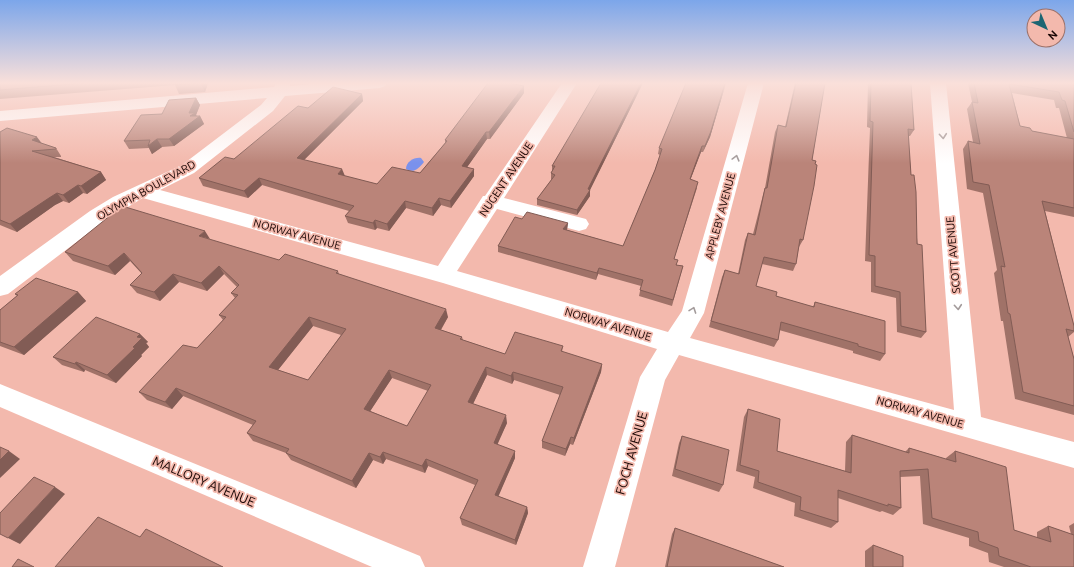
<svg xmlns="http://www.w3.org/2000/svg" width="1074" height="567" font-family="Ubuntu,sans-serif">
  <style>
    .water { fill: #7a91ec }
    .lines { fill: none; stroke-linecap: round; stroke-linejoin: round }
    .minor { fill: #fff; fill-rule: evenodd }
    .wall { fill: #a07268; fill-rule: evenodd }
    .shaded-wall { fill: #825c55 }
    .building { fill: #ba8479; stroke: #825c55; fill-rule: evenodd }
    .oneway { stroke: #a39b9b }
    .labels { text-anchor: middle; stroke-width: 3.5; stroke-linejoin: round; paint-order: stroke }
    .street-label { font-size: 11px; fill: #190604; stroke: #f3b9ad }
    .near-street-label { font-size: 13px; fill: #190604; stroke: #f3b9ad }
  </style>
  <rect width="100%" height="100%" fill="#f3b9ad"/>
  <path class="water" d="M421 158 424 162C419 168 414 174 406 169 406 162 414 157 421 158Z"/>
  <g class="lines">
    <g class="minor">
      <path d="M276 83H290V86L322 83H387L385 86 380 88 285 96 273 111 194 173 160 190 438 266 483 196H485L562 83H577L504 198 586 219 589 224 586 229 579 231 497 209 457 271 668 332 682 311 748 83H764L704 313 690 338 954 410 930 83H946L981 417 1074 442V468L679 355 665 380 615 567H583L640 377 657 349 443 283 143 198 104 221 8 294 0 296V276L90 211 113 197 182 165 261 105 267 98 0 121V111L274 87Z"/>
      <path d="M0 384 420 556 425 567H372L0 407Z"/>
    </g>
  </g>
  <g class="wall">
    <path d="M0 83H208L205 92 179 94 175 85 0 99Z"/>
    <path d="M726 83 710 137 703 152H701L690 180 697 188 674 259 677 265 683 266 672 306 639 296 641 286 598 274 596 280 498 252V246L522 219 568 223 567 230 623 246 655 170 660 155 658 154 659 148Z"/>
    <path d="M795 83H825L812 160 803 240 799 247V246L796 264 793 271 762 264 756 286 776 296 813 307 815 302 885 354 880 361 853 353V351L779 330 778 340 774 347 709 327 722 277 725 270 738 274 745 240 748 233 753 234 763 195 765 188 775 132 778 125 785 127Z"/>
    <path d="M868 83H911L914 130 910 136H908L911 175 926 332 921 338 897 332 896 298 871 292V262L865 261 870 128 867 127Z"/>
    <path d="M968 83H1074V217L1045 211 1074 326V332L1068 337 1074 359V415L1015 399 1003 321H1001L994 273 997 270 983 193 967 189 963 149 968 141 973 142 967 109 972 102ZM1012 93 1054 100 1056 108H1059L1067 138 1032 131 1020 126Z"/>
    <path d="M639 91 590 190V196L577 215 537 205V199L552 179H551V173L552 171V166Z"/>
    <path d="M524 93 490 139H487L467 167 474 176 451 208 441 205 433 216 406 208 389 231 377 228 375 230 348 223 345 216 349 211 262 185 248 198 203 186 199 178 234 159 308 108 362 94 363 101 304 160 344 176 377 184 420 173 445 143V140Z"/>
    <path d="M196 98 200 105 196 115 197 116H200L204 124 174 146 162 147 152 154 149 148 129 149 124 141 162 114Z"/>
    <path d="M0 132 56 148 61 156V157H54L101 172 106 180 87 194 83 193 69 203 63 201 55 205 17 232 0 225Z"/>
    <path d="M210 240 279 260 338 271 339 274 448 317 441 330 462 337 463 340 505 354 563 346 562 352 602 364 601 372 573 445 570 444 565 456 542 448V441L560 395 514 380 512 384 487 375 473 404 507 423 497 444 515 458 498 496 527 507 528 513 516 545 462 525 460 518 475 485 428 466 425 473 386 459 383 464 373 460 356 488 291 460 286 453 253 441 247 433 253 425 183 396 172 409 147 400 139 392 197 348 223 320 219 315 235 298 231 293 237 287 224 274 207 291 179 282 160 301 137 293 130 285 142 274 130 261 115 275 73 261 65 252ZM313 326 341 335 308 380 278 370ZM392 378 428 391 407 426 370 411Z"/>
    <path d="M78 292 86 301 24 355 0 346V310L17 296 15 294Z"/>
    <path d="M140 334 148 342 146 343 149 347 141 355 142 356 116 383 85 370 84 372 62 365 53 357Z"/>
    <path d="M748 409 777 451 845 471 846 442 852 435 905 452 909 448 946 459V458L955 451 1014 530 1037 538V532L1048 526 1071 534 1069 526 1074 523V567H1004L989 562 988 553 969 546V538L923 524 920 476 900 477 901 508 893 515 882 511 880 512 838 498V522L831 528 794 516 795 503 753 488 755 477 736 471 744 417Z"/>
    <path d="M682 436 723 485 719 492 672 476 679 443Z"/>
    <path d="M675 528 784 567H665L672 534Z"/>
    <path d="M873 545 903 567H865V551Z"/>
  </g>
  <g class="shaded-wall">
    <path d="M201 83H208L205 92Z"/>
    <path d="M641 83H643L639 91 588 194 590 190V196L577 215V210Z"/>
    <path d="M726 83 710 137 703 152Z"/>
    <path d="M524 86V93L490 139 489 132Z"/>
    <path d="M362 94 363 101 299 165 297 158Z"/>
    <path d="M196 98 200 105 196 115 197 118 200 116 204 124 174 146 169 139 189 113Z"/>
    <path d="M486 132 487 139 463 173 462 166Z"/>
    <path d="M37 137 43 145 32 140Z"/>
    <path d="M157 139 162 147 152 154 148 146Z"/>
    <path d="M702 146 701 152 688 186 690 179Z"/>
    <path d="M342 169 345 176 338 174Z"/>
    <path d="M474 169V176L451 208 450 201Z"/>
    <path d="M101 172 106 180 87 194 81 186Z"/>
    <path d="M259 178 262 185 248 198 244 191Z"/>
    <path d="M78 185 83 193 69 203 63 195Z"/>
    <path d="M57 193 63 201 55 205 17 232 10 224 49 198Z"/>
    <path d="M439 198 441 205 433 216 432 208Z"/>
    <path d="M405 201 406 208 389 231 387 224Z"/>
    <path d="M375 220 377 228 375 230 373 223Z"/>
    <path d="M568 223 567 229 563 236V229Z"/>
    <path d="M205 231 210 239 199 236Z"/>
    <path d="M124 253 130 261 115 275 108 266Z"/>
    <path d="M219 266 224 274 207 291 201 283Z"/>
    <path d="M599 268 598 274 596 280 597 273Z"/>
    <path d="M173 274 179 282 160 301 154 292Z"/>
    <path d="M78 292 86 301 24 355 14 347Z"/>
    <path d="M446 309 448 317 437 336 435 328Z"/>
    <path d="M309 317 313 326 274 375 269 367Z"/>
    <path d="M140 334 148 342 146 343 149 347 141 355 142 356 116 383 107 375 133 347 137 337Z"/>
    <path d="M76 362 85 370 84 372 75 364Z"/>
    <path d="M602 364 601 372 573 445 574 438Z"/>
    <path d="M486 367 487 375 470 410 468 402Z"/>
    <path d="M389 370 392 378 367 416 364 409Z"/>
    <path d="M513 372 514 380 512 384 511 376Z"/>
    <path d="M176 388 183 396 172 409 165 402Z"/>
    <path d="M506 415 507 423 495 450 494 443Z"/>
    <path d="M571 437 570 444 565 456 566 449Z"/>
    <path d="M9 451 20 459 0 478V460Z"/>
    <path d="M515 451V458L496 502 495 495Z"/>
    <path d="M383 452 386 459 383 464 380 457Z"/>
    <path d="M369 453 373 460 356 488 352 481Z"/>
    <path d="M426 459 428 466 425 473 422 466Z"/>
    <path d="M55 487 65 494 20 544 8 538Z"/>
    <path d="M527 507 528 513 516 545 515 540Z"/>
  </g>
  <g class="building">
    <path d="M0 83H84L0 90Z"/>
    <path d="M176 83H198L175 85Z"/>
    <path d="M488 83H509L524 86 489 132H486L462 166 474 169 450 201 439 198 432 208 405 201 387 224 375 220 373 223 345 216 354 206 259 178 244 191 199 178 225 157 234 159 298 106 308 108 333 87 362 94 297 158 342 169 338 174 377 184 392 167 420 173 447 141 445 140Z"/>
    <path d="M601 83H641L588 189 590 190 577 210 537 199 555 175 551 173 555 166H552Z"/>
    <path d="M686 83H725L711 131 705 146H702L690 179 698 182 674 259 678 260 676 265 683 266 673 300 640 290 643 280 599 268 597 273 498 246 515 217 522 219 527 212 568 223 563 229 623 246 655 170 662 149 659 148Z"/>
    <path d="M796 83H825L812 160 816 161 815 164 817 165 814 186 803 240 800 239 796 264 764 257 756 286 777 292 776 296 814 307 815 302 885 321V354L858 346V344L781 322 778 340 711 321 725 270 739 274 748 233 755 235 765 188H767L778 125 786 127Z"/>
    <path d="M871 83H911L914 130 908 129 911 175H914L916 192 917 244 922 245 926 332 901 326 900 292 875 286V256L869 255 873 122 870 121Z"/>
    <path d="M974 83H1074V132L1065 101 1062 100 1059 92 1009 84 1020 126 1030 128 1032 131 1074 139V208L1042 201 1074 326V331L1066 329 1074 359V406L1023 392 1010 314 1008 313 1001 266 1005 267 989 185 973 182 968 141 980 144 972 102 978 103Z"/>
    <path d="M196 98 189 113H195L190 116H200L169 139H157L148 146 150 140 124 141 141 115 162 114 169 100Z"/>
    <path d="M7 128 37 137 32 140 56 148V149L32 151 101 172 81 186 78 185 63 195 57 193 49 198 10 224 0 220V132Z"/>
    <path d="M122 206 205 231 199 236 279 260 285 254 338 271 336 273 446 309 435 328 462 337 460 339 505 354 515 332 563 346 561 351 602 364 574 438 571 437 566 449 542 441 563 387 513 372 511 376 486 367 468 402 506 415 494 443 515 451 495 495 527 507 515 540 460 518 478 480 426 459 422 466 383 452 380 457 369 453 352 481 286 453 289 449 247 433 256 421 176 388 165 402 139 392 183 345 197 348 226 317 219 315 238 295 231 293 239 285 219 266 201 283 173 274 154 292 130 285 142 273 124 253 108 266 65 252ZM309 317 346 329 308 380 269 367ZM389 370 431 385 407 426 364 409Z"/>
    <path d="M36 278 78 292 14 347 0 342V310L18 295 15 294Z"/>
    <path d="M96 317 140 334 137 337 142 338 133 347 135 348 107 375 76 362 75 364 53 357Z"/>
    <path d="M748 409 780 419 777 451 851 473 852 435 909 453V448L956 462 955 451 1006 467 1014 530 1051 542 1048 526 1074 535V567H1031L999 556 998 548 979 541 978 532 932 518 928 469 900 471 901 508 888 504V506L838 490V522L800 510 801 497 758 482 759 471 740 465Z"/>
    <path d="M682 436 729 450 723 485 675 469Z"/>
    <path d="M0 447 9 451 0 460Z"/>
    <path d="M34 477 55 487 8 538 0 534V513Z"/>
    <path d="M98 517 140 537 146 529 223 567H55Z"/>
    <path d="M675 528 784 567H667Z"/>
    <path d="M873 545 903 556V567H873Z"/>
    <path d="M18 559 34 567H12Z"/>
  </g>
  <defs><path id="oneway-chevron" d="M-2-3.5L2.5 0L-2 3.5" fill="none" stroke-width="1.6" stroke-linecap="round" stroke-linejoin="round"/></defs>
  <g class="oneway">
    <use href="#oneway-chevron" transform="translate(943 136) rotate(85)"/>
    <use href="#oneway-chevron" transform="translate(736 158) rotate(-75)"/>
    <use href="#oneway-chevron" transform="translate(958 307) rotate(85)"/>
    <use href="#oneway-chevron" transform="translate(693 310) rotate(-70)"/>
  </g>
  <linearGradient id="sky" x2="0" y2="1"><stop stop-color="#7ca6ea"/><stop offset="0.51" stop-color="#fae0da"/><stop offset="1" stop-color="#fae0da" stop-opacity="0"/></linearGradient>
  <rect width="1074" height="163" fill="url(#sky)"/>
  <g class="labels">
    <g class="street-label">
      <text transform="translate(506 179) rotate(-56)" y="4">NUGENT AVENUE</text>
      <text transform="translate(146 190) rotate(-29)" y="4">OLYMPIA BOULEVARD</text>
      <text transform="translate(720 216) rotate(-75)" y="4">APPLEBY AVENUE</text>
      <text transform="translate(297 234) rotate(15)" y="4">NORWAY AVENUE</text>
      <text transform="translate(953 255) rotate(-95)" y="4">SCOTT AVENUE</text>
      <text transform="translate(608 324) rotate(17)" y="4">NORWAY AVENUE</text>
      <text transform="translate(920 412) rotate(16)" y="4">NORWAY AVENUE</text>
    </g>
    <g class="near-street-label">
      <text transform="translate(631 453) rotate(-74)" y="5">FOCH AVENUE</text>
      <text transform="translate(204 481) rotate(23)" y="5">MALLORY AVENUE</text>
    </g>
  </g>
  <g transform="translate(1046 28) rotate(136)"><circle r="19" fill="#f3b9ad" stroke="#9c7169"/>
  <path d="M0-3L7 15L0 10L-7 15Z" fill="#1c6572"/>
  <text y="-6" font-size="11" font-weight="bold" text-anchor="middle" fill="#190604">N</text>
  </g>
</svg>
